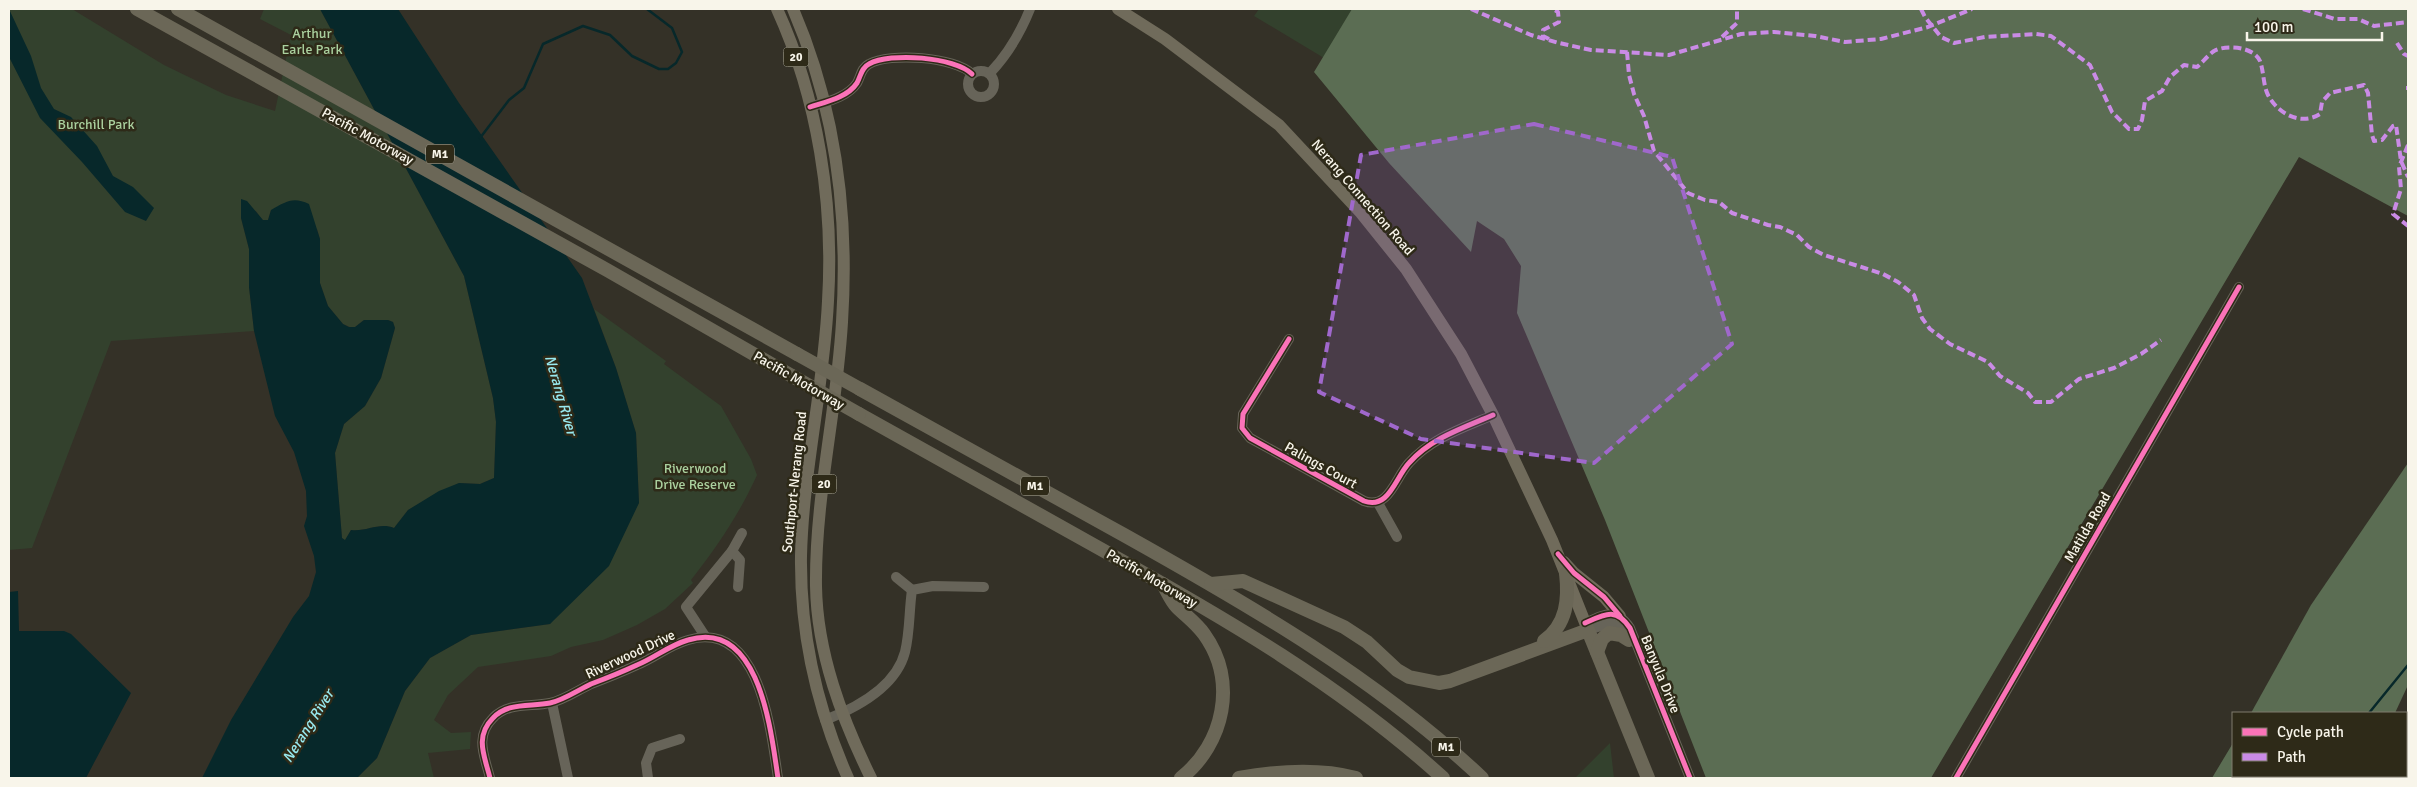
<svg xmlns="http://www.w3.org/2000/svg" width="2417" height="787" font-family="Signika,sans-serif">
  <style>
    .green { fill: #33412d }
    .forest { fill: #5b6d53 }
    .water { fill: #07282a }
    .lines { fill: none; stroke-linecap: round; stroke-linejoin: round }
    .stream { stroke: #07282a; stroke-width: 2.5 }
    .minor { stroke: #676459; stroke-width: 10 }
    .major { stroke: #706b5b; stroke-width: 12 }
    .highway { stroke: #6b6757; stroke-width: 14 }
    .highway-bridge { stroke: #6b6757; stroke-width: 14 }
    .quiet { stroke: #ca8be6; stroke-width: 4; stroke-dasharray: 8 4; stroke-linecap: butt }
    .cycleway-casing { stroke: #2e2a18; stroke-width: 8 }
    .cycleway { stroke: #fb73b8; stroke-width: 5 }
    .marked { fill: #a068cc; fill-opacity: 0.2; stroke: #a068cc; stroke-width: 4; stroke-dasharray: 10 6; stroke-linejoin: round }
    .labels { text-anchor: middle; stroke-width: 5; stroke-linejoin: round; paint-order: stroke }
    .shield { fill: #2e2a18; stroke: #bbb8ab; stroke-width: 1 }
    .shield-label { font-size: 12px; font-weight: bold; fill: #f8f5ea }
    .park-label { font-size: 14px; fill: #aad09e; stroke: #2e2a18 }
    .street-label { font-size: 14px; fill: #f8f5ea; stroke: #2e2a18 }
    .water-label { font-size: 15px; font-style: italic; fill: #98e9ef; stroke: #2e2a18 }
  </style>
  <rect width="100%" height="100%" fill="#343127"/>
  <g class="green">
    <path d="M9 9H72L164 65 226 95 275 111 291 35 260 19 264 9H320L464 276 493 398 496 422 494 478 480 484 459 483 408 510 394 528C379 522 367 532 351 530L345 541 342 538 335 453 344 424 365 406 381 378 395 328 393 322 388 320H364L355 327H350L343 324 328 306 320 283V239L317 229 271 210 268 220H262L256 211 241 218 249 249V287L254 331 111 341 32 548 9 550Z"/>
    <path d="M1259 9H1353L1324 58 1254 16Z"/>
    <path d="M594 309 666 361 664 364 721 406 751 459 757 475C740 513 717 547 691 580L693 583 665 609 637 625 603 640 571 647 551 656 478 667 448 695 434 720 451 733 471 732 470 749 428 753 434 778H357L377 758 405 691 430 658 471 635 550 624 639 503 636 433 616 368Z"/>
    <path d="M1610 743 1614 778H1575Z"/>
  </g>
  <g class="forest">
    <path d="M1352 9H2408V216L2299 157 1931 778H1706L1605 520 1517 313 1521 266 1504 239 1477 221 1471 252 1389 163 1314 72Z"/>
    <path d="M2408 463V685L2395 713H2251L2311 605Z"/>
    <path d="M2233 743V776H2361L2360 778H2212Z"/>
  </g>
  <g class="water">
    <path d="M9 9 31 56 41 88 54 109 71 117 97 146 113 176 133 187 154 208 146 221 125 212 82 162 40 118 9 57Z"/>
    <path d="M320 9H398L459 103 582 278 616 368 636 433 639 503 609 566 550 624 471 635 430 658 405 691 377 758 357 778H202L231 720 293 617 309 596 316 572 314 556 304 526 307 516 306 491 294 452 275 416 254 331 249 287V249L241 218V199L247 201 263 220H268L271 210C285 202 293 196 309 204L320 239V283L328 306 343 324 349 327H355L364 320H388L393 322 395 328 381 378 365 406 344 424 335 453 342 538 345 540 351 530C367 532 379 522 394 528L408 510 439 491 459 483 480 484 494 478 496 422 493 398 464 276Z"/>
    <path d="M18 591 19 631H64L71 634 131 693 86 778H9V592Z"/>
  </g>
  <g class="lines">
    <g class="stream">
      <path d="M480 138 509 100 524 88 543 44 583 26 610 35 632 56 659 69H668L676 63 682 52 672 28 647 9"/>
      <path d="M2369 713 2408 665"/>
      <path d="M2328 778 2330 776"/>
    </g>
    <g class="minor">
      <circle cx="981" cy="84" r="13"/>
      <path d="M990 73C1008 54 1020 34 1030 9"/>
      <path d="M810 107C825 102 847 98 857 83 861 76 861 68 869 64 890 52 955 57 972 74"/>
      <path d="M1289 339 1243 414 1242 428 1250 438 1364 501C1389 510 1395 478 1409 463 1431 438 1463 428 1493 415"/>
      <path d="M1378 503 1397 537"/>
      <path d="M732 551 740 560 738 587"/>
      <path d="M896 577 912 590"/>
      <path d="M1585 623C1605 614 1616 607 1630 628L1690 778"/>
      <path d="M1588 630 1611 623 1620 629 1628 639"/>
      <path d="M705 636 686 607 732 551 742 533"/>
      <path d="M552 703 568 778"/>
      <path d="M825 720C856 708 896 687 905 652 910 632 909 610 912 590L933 586 984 587"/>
      <path d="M490 778C485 757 474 737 493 718 508 702 530 707 550 703 564 700 578 690 591 684 607 678 622 672 637 665 654 658 670 645 688 640 760 618 771 732 778 778"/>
      <path d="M648 778 646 763 652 748 680 739"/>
      <path d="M1956 778 2239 287"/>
    </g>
    <g class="major">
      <path d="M777 9C818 99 834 203 828 301 824 387 803 471 801 556 800 633 817 708 848 778"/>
      <path d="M793 9C836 109 849 214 842 322 837 410 815 497 816 586 817 653 842 719 871 778"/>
      <path d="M1118 9 1165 39 1279 125 1361 213 1406 269 1461 354 1493 415 1552 540 1588 630"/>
      <path d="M1564 562 1574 573 1604 597 1620 616"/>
    </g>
    <g class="highway">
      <path d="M137 9 607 270 792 376"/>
      <path d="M178 9 797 354"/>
      <path d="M860 389C948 438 1036 487 1124 535 1251 606 1376 678 1482 778"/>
      <path d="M859 414C941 460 1023 506 1106 552 1225 618 1342 686 1443 778"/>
      <path d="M1163 584C1167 591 1171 601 1177 607 1186 616 1196 623 1204 634 1238 681 1224 744 1181 778"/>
      <path d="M1211 584 1243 581 1344 627 1367 642 1397 670 1409 677 1439 683 1450 681 1588 630 1648 778"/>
      <path d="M1544 641C1567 624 1569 599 1566 573"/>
      <path d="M1597 652 1602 639 1609 633 1621 635 1629 640"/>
      <path d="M1239 778C1278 771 1318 768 1356 778"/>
    </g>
    <g class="highway-bridge">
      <path d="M797 354 860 389"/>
      <path d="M792 376 859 414"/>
    </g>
    <g class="quiet">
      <path d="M1471 9 1531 35 1559 43 1591 50 1669 55 1741 34 1774 32 1815 36 1845 42 1881 39 1928 27 1972 9"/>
      <path d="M1921 9 1925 17 1941 37 1954 43 1985 37 2036 34 2051 36 2090 65 2112 112 2129 129H2138L2142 120 2145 101 2162 91 2170 77 2184 65 2197 67C2203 62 2208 55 2214 51 2227 44 2254 47 2260 61 2264 72 2263 85 2268 95 2278 114 2301 126 2320 114L2322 102 2330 93 2364 85 2368 93 2372 135 2374 141 2382 140 2393 126 2396 125 2401 161 2408 177"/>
      <path d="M2303 9 2335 19H2358L2374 26 2408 22"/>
      <path d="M1722 37 1737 23V9"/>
      <path d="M1549 39 1543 36V30L1559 22 1558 12 1553 9"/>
      <path d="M2397 43 2404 54 2408 56"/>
      <path d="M1627 52 1629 75 1634 94 1644 116 1654 151 1688 193 1705 200 1719 202 1732 213 1768 225 1780 227 1797 235 1809 247 1824 255 1883 274 1898 282 1914 295 1922 318 1930 329 1950 344 1988 362 2000 376 2028 393 2035 402H2051L2079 379 2114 368 2141 354 2161 340"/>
      <path d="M2408 86V90"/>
      <path d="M2408 145 2399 167 2401 189 2393 214 2408 226"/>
    </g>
    <g class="cycleway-casing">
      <g id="cycleway">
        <path d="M810 107C825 102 847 98 857 83 861 76 861 68 869 64 890 52 955 57 972 74"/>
        <path d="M1289 339 1243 414 1242 428 1250 438 1364 501C1389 510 1395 478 1409 463 1431 438 1463 428 1493 415"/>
        <path d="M1558 554 1574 573 1604 597 1620 616"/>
        <path d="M1585 623C1605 614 1616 607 1630 628L1690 778"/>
        <path d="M490 778C485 757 474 737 493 718 508 702 530 707 550 703 564 700 578 690 591 684 607 678 622 672 637 665 654 658 670 645 688 640 760 618 771 732 778 778"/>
        <path d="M1956 778 2239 287"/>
      </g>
    </g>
    <use href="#cycleway" class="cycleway"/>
  </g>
  <path class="marked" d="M1534 124 1672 157 1732 344 1594 463 1421 439 1319 392 1361 155Z"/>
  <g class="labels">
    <g class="shield">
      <rect x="783.5" y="47.5" width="25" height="19" rx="4"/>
      <rect x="426" y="144.5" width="28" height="19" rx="4"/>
      <rect x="811.5" y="474.5" width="25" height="19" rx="4"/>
      <rect x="1021" y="476.5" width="28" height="19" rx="4"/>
      <rect x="1432" y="737.5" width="28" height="19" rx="4"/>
    </g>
    <g class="shield-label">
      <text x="796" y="61">20</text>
      <text x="440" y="158">M1</text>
      <text x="824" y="488">20</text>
      <text x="1035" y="490">M1</text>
      <text x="1446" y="751">M1</text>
    </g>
    <g class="park-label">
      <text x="312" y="38">Arthur<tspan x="312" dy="16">Earle Park</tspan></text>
      <text x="96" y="129">Burchill Park</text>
      <text x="695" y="473">Riverwood<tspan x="695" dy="16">Drive Reserve</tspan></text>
    </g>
    <g class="street-label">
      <text transform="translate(368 136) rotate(29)" y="5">Pacific Motorway</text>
      <text transform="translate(1363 197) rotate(49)" y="5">Nerang Connection Road</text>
      <text transform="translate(799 380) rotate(30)" y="5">Pacific Motorway</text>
      <text transform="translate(1321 465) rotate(29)" y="5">Palings Court</text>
      <text transform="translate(794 482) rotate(-84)" y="5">Southport-Nerang Road</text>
      <text transform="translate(2087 527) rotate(-60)" y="5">Matilda Road</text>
      <text transform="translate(1152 578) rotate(30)" y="5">Pacific Motorway</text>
      <text transform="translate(630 654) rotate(-25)" y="5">Riverwood Drive</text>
      <text transform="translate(1661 674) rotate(68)" y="5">Banyula Drive</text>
    </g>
    <g class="water-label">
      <text transform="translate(561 395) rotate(74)" y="5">Nerang River</text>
      <text transform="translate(308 726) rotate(-58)" y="5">Nerang River</text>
    </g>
  </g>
  <rect width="2417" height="787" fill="none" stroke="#f8f5ea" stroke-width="20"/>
  <rect x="2232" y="712" width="175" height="65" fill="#2e2a18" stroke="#7f7b6c"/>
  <rect x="2242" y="728" width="25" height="8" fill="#fb73b8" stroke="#7f7b6c"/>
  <text x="2277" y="737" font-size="15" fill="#f8f5ea">Cycle path</text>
  <rect x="2242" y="753" width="25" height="8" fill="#ca8be6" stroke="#7f7b6c"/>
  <text x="2277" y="762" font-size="15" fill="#f8f5ea">Path</text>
  <path d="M2247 32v8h135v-8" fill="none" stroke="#f8f5ea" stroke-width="2.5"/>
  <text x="2254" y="32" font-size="15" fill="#f8f5ea" stroke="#2e2a18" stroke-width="4" paint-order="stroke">100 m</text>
</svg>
